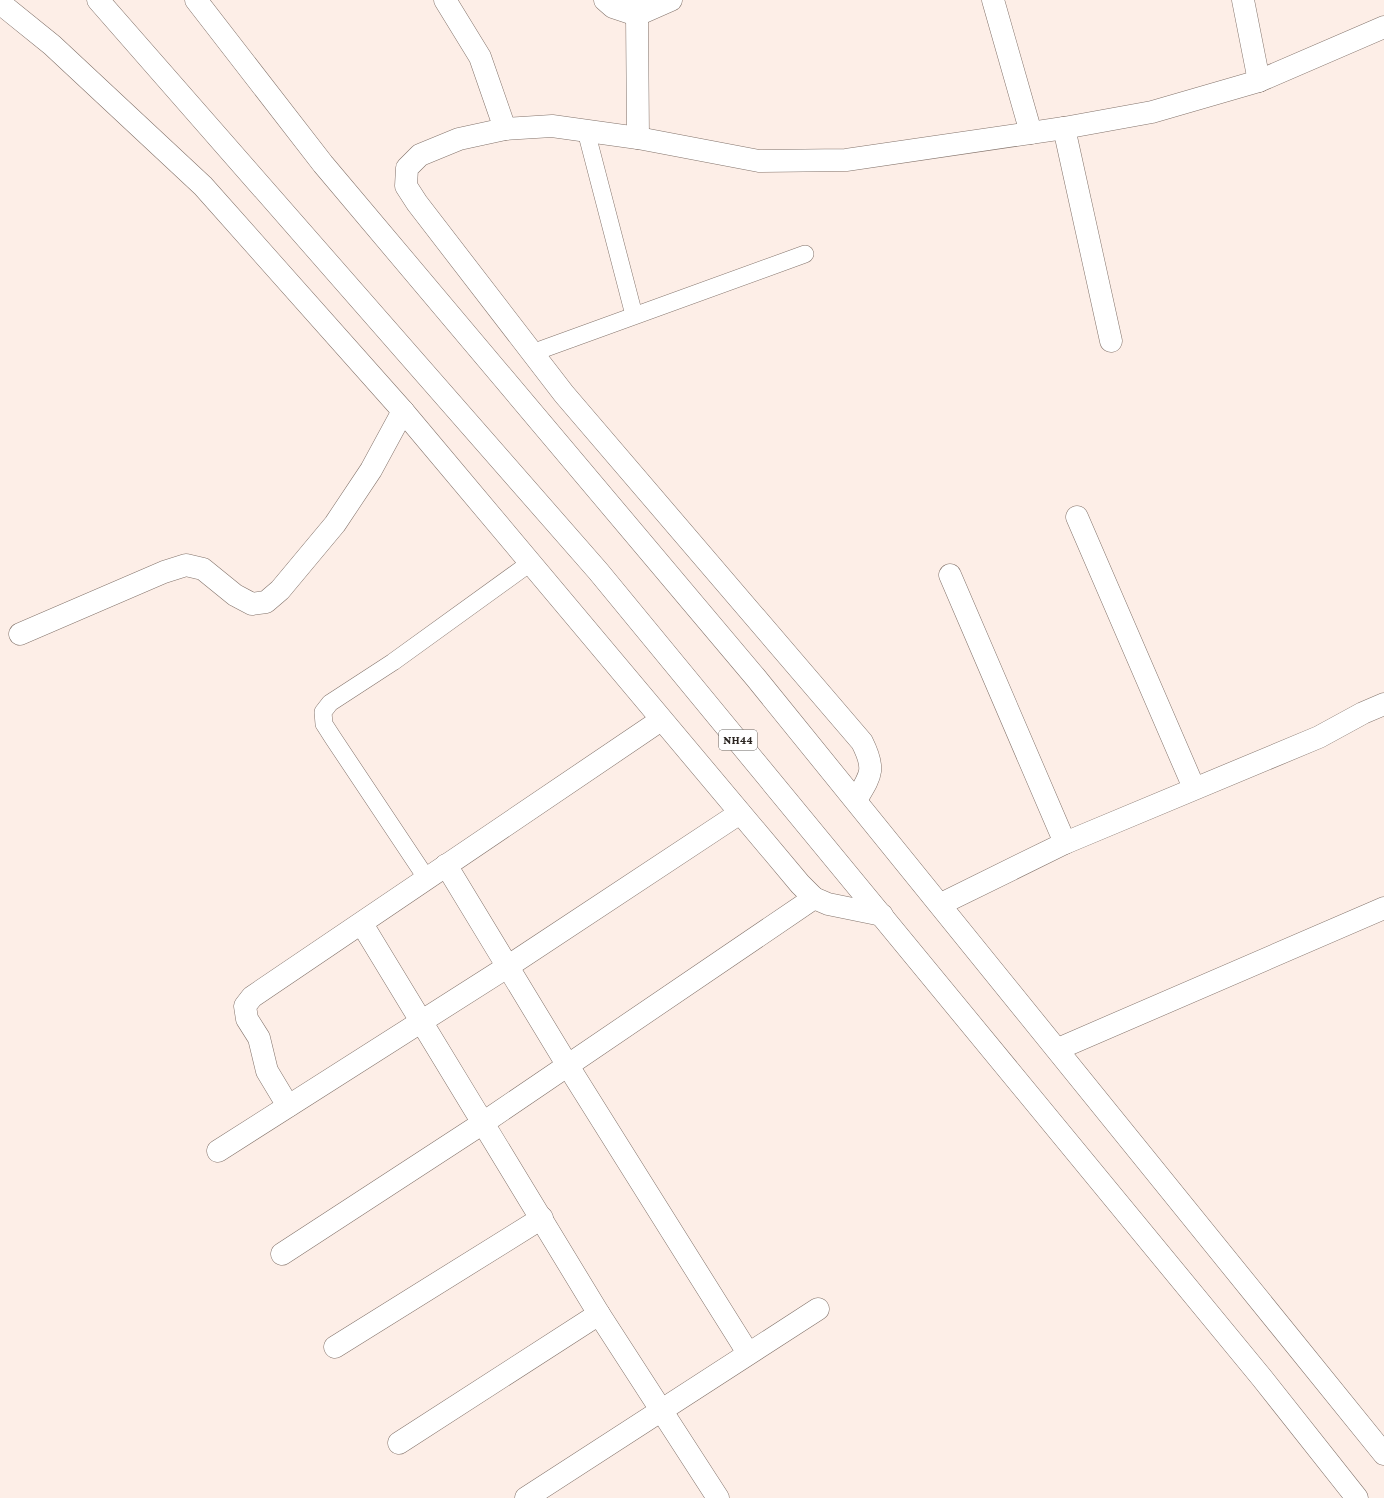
<svg xmlns="http://www.w3.org/2000/svg" width="1384" height="1498" font-family="'Crimson Pro',serif">
  <style>
    .lines { fill: none; stroke-linecap: round; stroke-linejoin: round }
    .lane-casing { stroke: #83736b; stroke-width: 18 }
    .street-casing { stroke: #83736b; stroke-width: 23 }
    .secondary-casing { stroke: #83736b; stroke-width: 23 }
    .highway-casing { stroke: #83736b; stroke-width: 23 }
    .lane { stroke: #fff; stroke-width: 17 }
    .street { stroke: #fff; stroke-width: 22 }
    .secondary { stroke: #fff; stroke-width: 22 }
    .highway { stroke: #fff; stroke-width: 22 }
    .labels { text-anchor: middle; stroke-width: 3; stroke-linejoin: round; paint-order: stroke }
    .shield { fill: #fff; stroke: #6a6663; stroke-width: 1 }
    .shield-label { font-size: 12px; font-weight: bold; fill: #2a2420 }
  </style>
  <rect width="100%" height="100%" fill="#fdeee7"/>
  <g class="lines">
    <g class="lane-casing">
      <g id="lane">
        <path d="M586 131 634 315"/>
        <path d="M532 353 805 254"/>
        <path d="M427 879 333 738 324 724 323 712 330 703 393 662 530 563"/>
      </g>
    </g>
    <g class="street-casing">
      <g id="street">
        <path d="M445 0 480 57 505 129"/>
        <path d="M605 0 613 7 637 15 671 0"/>
        <path d="M634 0 637 15 638 138"/>
        <path d="M993 0 1031 133"/>
        <path d="M1243 0 1259 81"/>
        <path d="M1064 128 1111 341"/>
        <path d="M1077 517 1194 788"/>
        <path d="M950 575 1065 843"/>
        <path d="M20 634 164 572 186 565 203 569 235 595 252 604 266 602 280 590 335 524 371 470 403 411"/>
        <path d="M856 800C871 775 876 770 862 742L564 394 417 203 406 186 407 168 420 155 459 139 505 129 552 126 638 138 759 161 846 160 1064 128 1152 112 1259 81 1384 27"/>
        <path d="M446 865 568 1066 748 1353"/>
        <path d="M941 904 1065 843 1319 737 1363 713 1384 704"/>
        <path d="M362 924 599 1314 718 1498"/>
        <path d="M1058 1049 1384 908"/>
        <path d="M288 1106 267 1071 259 1038 247 1019 245 1006 252 997 661 720"/>
        <path d="M218 1151 507 967 740 813"/>
        <path d="M282 1254 483 1123 814 898"/>
        <path d="M335 1347 542 1218"/>
        <path d="M399 1443 599 1314"/>
        <path d="M526 1498 818 1309"/>
      </g>
    </g>
    <g class="secondary-casing">
      <path id="secondary" d="M0 3 52 45 203 186 403 411 800 884 814 898 828 904 882 915"/>
    </g>
    <g class="highway-casing">
      <g id="highway">
        <path d="M98 0 598 571 1262 1378 1357 1498"/>
        <path d="M196 0 323 164 756 678 1384 1454"/>
      </g>
    </g>
    <use href="#lane" class="lane"/>
    <use href="#street" class="street"/>
    <use href="#secondary" class="secondary"/>
    <use href="#highway" class="highway"/>
  </g>
  <g class="labels">
    <rect class="shield" x="719" y="730" width="38" height="20" rx="3"/>
    <g class="shield-label">
      <text x="738" y="744">NH44</text>
    </g>
  </g>
</svg>
